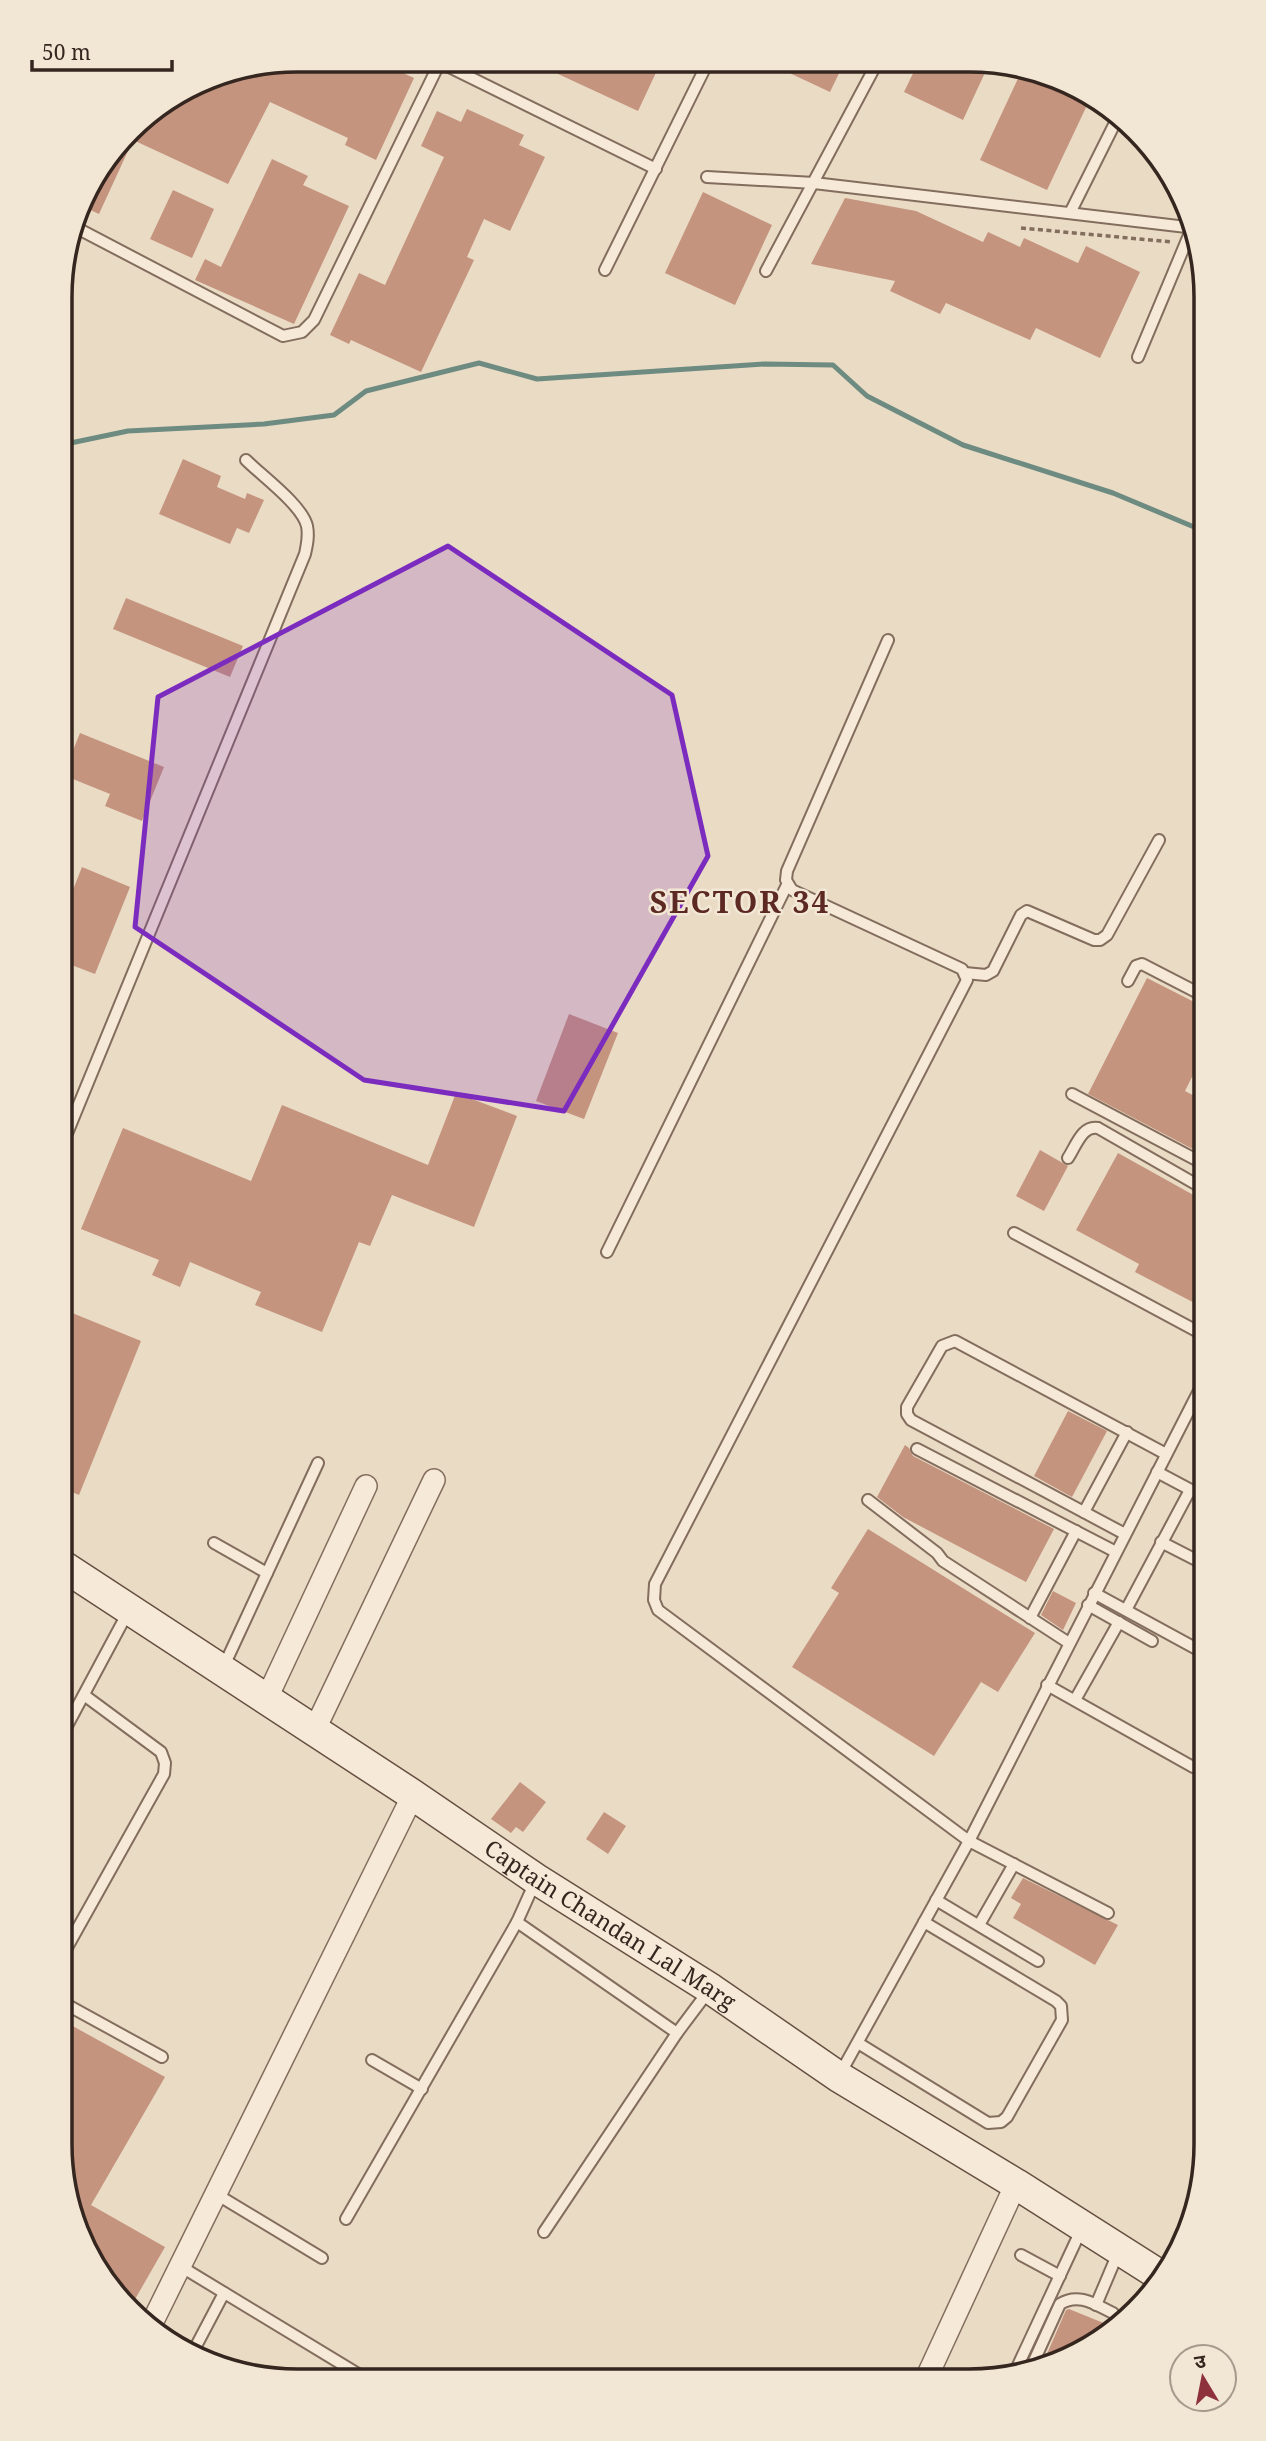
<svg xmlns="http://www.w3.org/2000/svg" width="1266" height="2441" font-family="'Noto Serif','Noto Sans Devanagari',serif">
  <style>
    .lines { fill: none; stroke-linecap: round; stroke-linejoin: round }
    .stream { stroke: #6e8b81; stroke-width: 5 }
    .building { fill: #c5947f }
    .lane-casing { stroke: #836d5d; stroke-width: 14 }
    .street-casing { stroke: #836d5d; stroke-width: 24 }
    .secondary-casing { stroke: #654f40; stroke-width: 33 }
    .path { stroke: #836d5d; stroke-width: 3.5; stroke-dasharray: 5 3.5; stroke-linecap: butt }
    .lane { stroke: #f6e9d8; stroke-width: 10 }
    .street { stroke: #f6e9d8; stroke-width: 21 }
    .secondary { stroke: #f6e9d8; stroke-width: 30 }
    .marked { fill: #7b2cbf; fill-opacity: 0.2; stroke: #7b2cbf; stroke-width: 5; stroke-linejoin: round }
    .labels { text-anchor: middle; stroke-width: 5; stroke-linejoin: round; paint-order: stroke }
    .street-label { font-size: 23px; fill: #35271f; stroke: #f2e6d4 }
    .district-label { font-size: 30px; font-weight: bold; letter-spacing: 2px; fill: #5d2923; stroke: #f2e6d4 }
    .rim { fill: none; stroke: #35271f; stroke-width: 3.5 }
  </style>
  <rect width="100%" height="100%" fill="#eadbc5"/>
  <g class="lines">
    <path class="stream" d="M61 445 128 431 264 424 334 415 366 391 479 363 537 379 765 364 833 365 867 396 963 445 1113 493 1206 532"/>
  </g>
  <g class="building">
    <path d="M296 60H375L414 78 376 160 345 145 348 138 270 102 228 184 133 140 99 214 80 205 84 191 140 119 206 77Z"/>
    <path d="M530 61 661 62 638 111Z"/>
    <path d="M766 62 844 63 830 92Z"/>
    <path d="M918 63 989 64 963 120 904 92Z"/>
    <path d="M1022 70 1089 101 1047 190 980 160Z"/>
    <path d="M467 109 524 135 519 145 545 157 510 231 484 219 467 257 474 260 421 372 351 340 349 344 330 335 359 273 385 285 444 157 421 146 437 111 461 122Z"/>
    <path d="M272 159 308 176 303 185 349 206 294 324 195 280 205 259 221 267Z"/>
    <path d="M173 190 214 209 192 258 150 239Z"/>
    <path d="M703 192 772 225 735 305 665 273Z"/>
    <path d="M845 198 916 211 983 242 988 232 1020 247 1024 238 1078 263 1086 246 1140 272 1100 358 1036 328 1030 340 946 303 940 314 890 291 895 281 811 264Z"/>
    <path d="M183 459 221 476 217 487 245 499 247 493 264 500 249 533 237 528 230 544 159 514Z"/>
    <path d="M126 598 243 646 230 677 113 629Z"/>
    <path d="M80 733 164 767 142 821 105 806 110 794 63 775Z"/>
    <path d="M82 867 130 887 95 974 61 961V920Z"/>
    <path d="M1147 978 1206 1008V1049L1185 1091 1206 1102V1156L1088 1094Z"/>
    <path d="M569 1014 618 1033 584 1119 536 1101Z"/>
    <path d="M456 1093 517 1116 474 1227 392 1195 370 1246 359 1242 322 1332 255 1305 261 1292 190 1262 180 1287 152 1275 159 1260 81 1229 123 1128 251 1181 282 1105 428 1165Z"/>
    <path d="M1040 1150 1068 1166 1044 1211 1016 1196Z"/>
    <path d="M1118 1153 1206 1202V1309L1135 1272 1139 1264 1076 1230Z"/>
    <path d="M60 1308 141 1341 79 1495 60 1487Z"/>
    <path d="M1068 1411 1107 1431 1072 1497 1034 1476Z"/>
    <path d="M905 1445 909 1448 913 1456 1054 1529 1026 1582 903 1517 877 1497Z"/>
    <path d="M868 1529 1035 1633 998 1692 981 1682 934 1756 792 1667 839 1593 831 1588Z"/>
    <path d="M1053 1591 1076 1603 1063 1630 1041 1615Z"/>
    <path d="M520 1782 546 1802 523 1832 516 1827 511 1833 491 1819Z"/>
    <path d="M604 1812 626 1826 608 1854 586 1839Z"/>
    <path d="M1023 1878 1118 1925 1095 1965 1013 1918 1021 1904 1011 1898Z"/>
    <path d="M60 2019 165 2077 91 2205 165 2247 130 2308 72 2220 60 2145Z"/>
    <path d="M1069 2309 1106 2324 1098 2343 1040 2370 1066 2310Z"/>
  </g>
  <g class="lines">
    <g class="lane-casing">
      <g id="lane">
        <path d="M435 60 656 169"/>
        <path d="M707 177 814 183 1195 228"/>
        <path d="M1070 213 1119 115"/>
        <path d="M73 226 283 336 302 332 314 320 441 60"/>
        <path d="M605 270 708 62"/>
        <path d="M766 271 877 63"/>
        <path d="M1138 357 1192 228"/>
        <path d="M888 640 787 871 786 880 792 890 962 969 967 980 655 1584 654 1600 658 1610 969 1841 1108 1913"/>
        <path d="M965 973 986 975 993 971 1021 915 1027 911 1094 940H1100L1107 935 1159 840"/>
        <path d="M1128 981 1136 966 1142 964 1206 997"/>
        <path d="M1072 1094 1206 1165"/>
        <path d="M61 1148 305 554C307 545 309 536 307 526 302 505 262 476 246 460"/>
        <path d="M1068 1158C1076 1146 1082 1125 1098 1128L1206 1190"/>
        <path d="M1014 1233 1206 1336"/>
        <path d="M607 1252 787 885"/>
        <path d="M1199 1332 1206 1317"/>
        <path d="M917 1449 1116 1552"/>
        <path d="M1157 1472 1206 1498"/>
        <path d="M868 1500 937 1553 943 1561 1069 1643"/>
        <path d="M1084 1512 1127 1432"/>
        <path d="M1125 1534 911 1420 907 1414V1407L942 1346 955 1341 1166 1454"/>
        <path d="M1161 1542 1206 1565"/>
        <path d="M214 1543 267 1573"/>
        <path d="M1094 1593 1206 1654"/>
        <path d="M1088 1605 1152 1641"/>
        <path d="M1126 1610 1190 1490"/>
        <path d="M1030 1618 1076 1531"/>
        <path d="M223 1668 318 1463"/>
        <path d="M1047 1685 1193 1767"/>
        <path d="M1075 1700 1119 1622"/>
        <path d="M60 1739 128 1612"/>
        <path d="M936 1900 1038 1961"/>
        <path d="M517 1922 677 2033"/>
        <path d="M979 1925 1014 1864"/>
        <path d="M60 1960 164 1774 165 1763 161 1752 84 1695"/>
        <path d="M60 2001 162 2057"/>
        <path d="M858 2043 988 2123 1001 2122 1007 2117 1062 2020 1061 2006 1056 2001 924 1922"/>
        <path d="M372 2060 422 2089"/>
        <path d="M840 2074 969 1841 1206 1377"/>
        <path d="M1197 2187 1199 2189"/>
        <path d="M216 2194 322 2258"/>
        <path d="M346 2219 517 1922 535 1882"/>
        <path d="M544 2232 677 2033 710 1989"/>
        <path d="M1021 2255 1060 2276"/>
        <path d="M180 2266 368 2380"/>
        <path d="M1096 2305 1118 2253"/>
        <path d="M195 2348 224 2293"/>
        <path d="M1029 2372 1060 2304C1079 2292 1096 2305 1113 2313"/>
        <path d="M1014 2374 1082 2228"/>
      </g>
    </g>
    <g class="street-casing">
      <g id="street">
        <path d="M266 1700 366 1486"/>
        <path d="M314 1731 434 1480"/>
        <path d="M149 2329 413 1795"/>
        <path d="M925 2381 1016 2184"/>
      </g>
    </g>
    <g class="secondary-casing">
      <g id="secondary">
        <path id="s1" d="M60 1564 413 1795 536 1879 711 1989 839 2077 1016 2184 1164 2278"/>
      </g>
    </g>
    <path class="path" d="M1021 228 1172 242"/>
    <use href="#lane" class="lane"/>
    <use href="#street" class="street"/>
    <use href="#secondary" class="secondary"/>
  </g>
  <path class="marked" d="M448 546 672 695 708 856 564 1111 364 1080 135 927 158 697Z"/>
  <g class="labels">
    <g class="street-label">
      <text dy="8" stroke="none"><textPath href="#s1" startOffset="658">Captain Chandan Lal Marg</textPath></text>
    </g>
    <g class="district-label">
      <text x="740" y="913">SECTOR 34</text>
    </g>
  </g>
  <path d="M0 0H1266V2441H0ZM297 72H969A225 225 0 0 1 1194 297V2144A225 225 0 0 1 969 2369H297A225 225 0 0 1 72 2144V297A225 225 0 0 1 297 72Z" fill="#f2e6d4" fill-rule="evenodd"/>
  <path class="rim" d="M297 72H969A225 225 0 0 1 1194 297V2144A225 225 0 0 1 969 2369H297A225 225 0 0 1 72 2144V297A225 225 0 0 1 297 72Z"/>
  <g transform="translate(1203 2378) rotate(350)"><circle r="33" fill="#f2e6d4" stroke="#a69a8c" stroke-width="2"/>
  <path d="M0-5L12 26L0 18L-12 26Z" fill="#8d323d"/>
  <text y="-10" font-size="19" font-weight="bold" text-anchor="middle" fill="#35271f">उ</text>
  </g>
  <path d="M32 60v10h140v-10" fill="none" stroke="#35271f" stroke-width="3.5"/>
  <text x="42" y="60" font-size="21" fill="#35271f" stroke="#f2e6d4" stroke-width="5" paint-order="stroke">50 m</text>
</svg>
